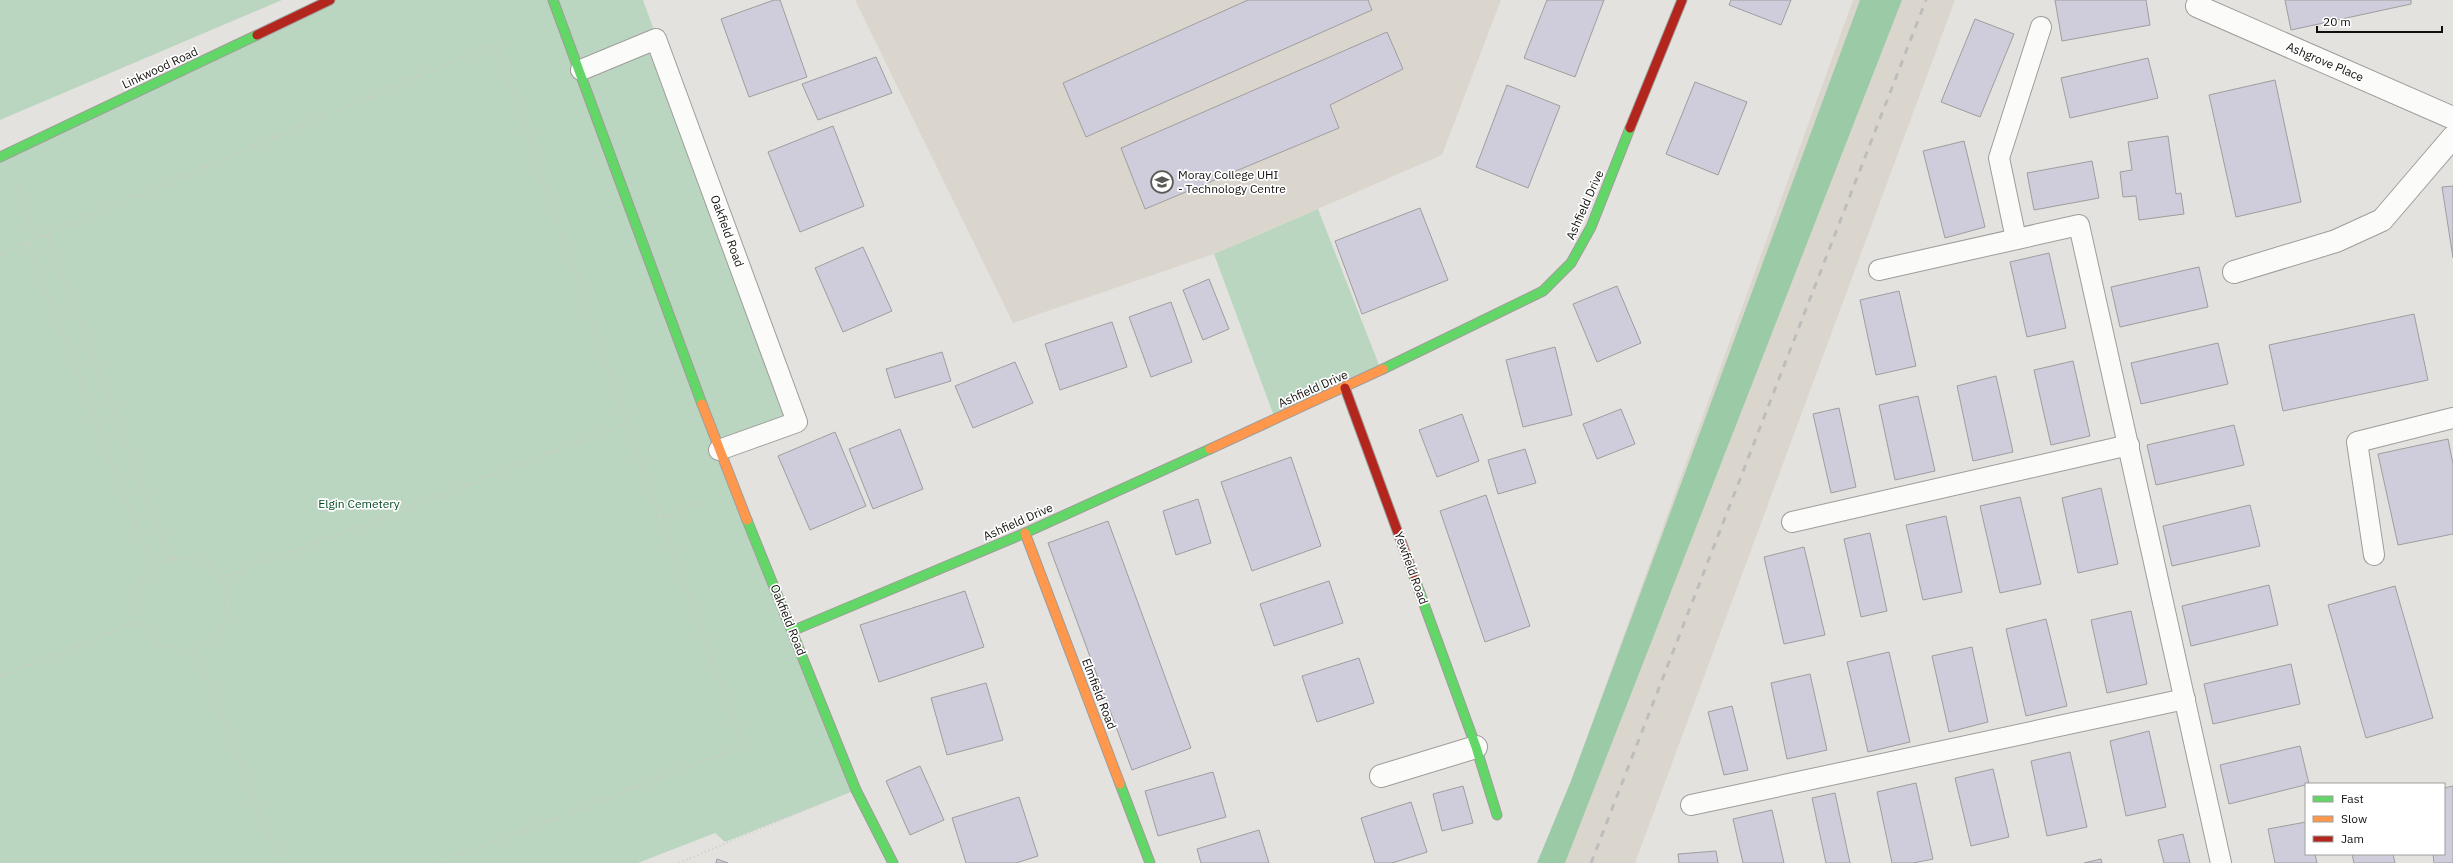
<svg xmlns="http://www.w3.org/2000/svg" width="2453" height="863" font-family="'IBM Plex Sans',sans-serif">
  <style>
    .built { fill: #dbd6cd }
    .green { fill: #bbd6c0 }
    .forest { fill: #9acaa6 }
    .building { fill: #cfccdb; stroke: #9f9e9e }
    .lines { fill: none; stroke-linecap: round; stroke-linejoin: round }
    .lane-casing { stroke: #9f9d9a; stroke-width: 22 }
    .street-casing { stroke: #9f9d9a; stroke-width: 24 }
    .fast-casing { stroke: #9f9d9a; stroke-width: 11 }
    .slow-casing { stroke: #9f9d9a; stroke-width: 11 }
    .jam-casing { stroke: #9f9d9a; stroke-width: 11 }
    .path { stroke: #cfcecd; stroke-width: 2.5; stroke-dasharray: 1 3; stroke-linecap: butt }
    .lane { stroke: #fbfbfa; stroke-width: 20 }
    .street { stroke: #fbfbfa; stroke-width: 22 }
    .fast { stroke: #63d668; stroke-width: 9 }
    .slow { stroke: #ff974d; stroke-width: 9 }
    .jam { stroke: #b3261e; stroke-width: 9 }
    .rail { stroke: #bebdbc; stroke-width: 3; stroke-dasharray: 7 7; stroke-linecap: butt }
    .labels { text-anchor: middle; stroke-width: 3.5; stroke-linejoin: round; paint-order: stroke }
    .street-label { font-size: 12px; fill: #100f0c; stroke: #fff }
    .poi-label { font-size: 12px; fill: #100f0c; stroke: #fff; text-anchor: start }
    .park-label { font-size: 12px; fill: #004821; stroke: #fff }
  </style>
  <rect width="100%" height="100%" fill="#e4e2de"/>
  <g class="built">
    <path d="M855 0H1501L1442 155 1214 254 1013 323Z"/>
    <path d="M1853 0H1955L1635 863H1537L1571 781Z"/>
  </g>
  <g class="green">
    <path d="M0 0H282L0 120Z"/>
    <path d="M330 0H643L797 422 721 450 856 790 725 842 715 833 638 863H0V157Z"/>
    <path d="M1318 209 1381 370 1275 419 1214 254Z"/>
  </g>
  <path class="forest" d="M1860 0H1902L1565 863H1537L1571 781Z"/>
  <g class="building">
    <path d="M774 0H780L807 77 749 97 721 19Z"/>
    <path d="M1248 0H1368L1372 10 1086 137 1063 83Z"/>
    <path d="M1547 0H1604L1575 77 1524 58Z"/>
    <path d="M1731 0H1791L1781 25 1729 5Z"/>
    <path d="M2055 0H2146L2150 25 2062 41Z"/>
    <path d="M2285 0H2411V4L2291 30Z"/>
    <path d="M1975 19 2014 34 1980 117 1941 102Z"/>
    <path d="M1387 32 1403 69 1330 105 1339 128 1145 209 1121 148Z"/>
    <path d="M876 57 892 93 818 120 802 84Z"/>
    <path d="M2148 58 2158 98 2070 118 2061 78Z"/>
    <path d="M2275 80 2301 202 2236 217 2209 95Z"/>
    <path d="M1695 82 1747 102 1718 175 1666 154Z"/>
    <path d="M1507 85 1560 106 1528 188 1476 167Z"/>
    <path d="M833 126 864 206 800 232 768 152Z"/>
    <path d="M2168 136 2176 194 2181 193 2184 214 2139 220 2136 196 2123 197 2120 172 2132 170 2128 142Z"/>
    <path d="M1964 141 1985 227 1945 238 1923 151Z"/>
    <path d="M2092 161 2099 198 2034 210 2027 173Z"/>
    <path d="M2453 186V258L2442 187Z"/>
    <path d="M1420 208 1448 280 1362 314 1335 241Z"/>
    <path d="M863 247 892 311 843 332 815 268Z"/>
    <path d="M2049 253 2066 328 2027 337 2010 262Z"/>
    <path d="M2199 267 2208 307 2120 327 2111 287Z"/>
    <path d="M1209 279 1229 329 1203 340 1183 290Z"/>
    <path d="M1617 286 1641 343 1597 362 1573 304Z"/>
    <path d="M1899 291 1916 366 1876 375 1860 300Z"/>
    <path d="M1171 302 1192 362 1151 377 1129 317Z"/>
    <path d="M2414 314 2428 380 2283 411 2269 345Z"/>
    <path d="M1112 322 1127 367 1060 390 1045 344Z"/>
    <path d="M2218 343 2228 384 2141 404 2131 363Z"/>
    <path d="M1555 347 1572 415 1523 427 1506 360Z"/>
    <path d="M942 352 951 381 895 398 886 369Z"/>
    <path d="M2073 361 2090 436 2051 445 2034 370Z"/>
    <path d="M1015 362 1033 403 973 428 955 386Z"/>
    <path d="M1996 376 2013 452 1973 461 1957 386Z"/>
    <path d="M1918 396 1935 471 1895 480 1879 405Z"/>
    <path d="M1839 408 1856 487 1831 493 1813 414Z"/>
    <path d="M1621 409 1635 444 1597 459 1583 424Z"/>
    <path d="M1462 414 1479 461 1437 477 1419 430Z"/>
    <path d="M2234 425 2244 465 2156 485 2147 445Z"/>
    <path d="M900 429 923 489 873 509 849 449Z"/>
    <path d="M835 432 866 506 810 530 778 456Z"/>
    <path d="M2448 439 2453 464V534L2398 545 2378 454Z"/>
    <path d="M1525 449 1536 483 1498 494 1488 460Z"/>
    <path d="M1291 457 1321 546 1252 571 1221 482Z"/>
    <path d="M2101 488 2118 564 2078 573 2062 498Z"/>
    <path d="M1486 495 1530 626 1485 642 1440 511Z"/>
    <path d="M2020 497 2041 584 2000 593 1980 506Z"/>
    <path d="M1198 499 1211 543 1176 555 1163 511Z"/>
    <path d="M2250 505 2260 546 2172 566 2163 526Z"/>
    <path d="M1946 516 1962 592 1923 600 1906 525Z"/>
    <path d="M1108 521 1191 748 1132 770 1048 543Z"/>
    <path d="M1870 533 1887 611 1861 617 1844 539Z"/>
    <path d="M1804 547 1825 635 1784 644 1764 557Z"/>
    <path d="M1329 581 1343 623 1274 646 1260 604Z"/>
    <path d="M2269 585 2278 625 2191 646 2182 606Z"/>
    <path d="M2395 586 2433 718 2366 738 2328 605Z"/>
    <path d="M965 591 984 647 879 682 860 625Z"/>
    <path d="M2131 611 2147 684 2107 693 2091 620Z"/>
    <path d="M2046 619 2067 706 2026 716 2006 629Z"/>
    <path d="M1972 647 1988 722 1949 732 1932 656Z"/>
    <path d="M1889 652 1910 742 1868 752 1847 662Z"/>
    <path d="M1359 658 1374 703 1317 722 1302 676Z"/>
    <path d="M2291 664 2300 704 2213 724 2204 684Z"/>
    <path d="M1810 674 1827 750 1787 759 1771 683Z"/>
    <path d="M986 683 1003 740 947 755 931 698Z"/>
    <path d="M1732 706 1748 770 1724 775 1708 712Z"/>
    <path d="M2149 731 2166 807 2126 816 2110 741Z"/>
    <path d="M2300 746 2309 784 2229 804 2220 765Z"/>
    <path d="M2070 752 2087 827 2047 836 2031 761Z"/>
    <path d="M920 766 944 820 910 835 886 781Z"/>
    <path d="M1993 769 2009 837 1971 846 1955 778Z"/>
    <path d="M1213 772 1226 817 1158 836 1145 791Z"/>
    <path d="M1916 783 1933 859 1913 863H1892L1877 792Z"/>
    <path d="M1463 786 1473 823 1442 831 1433 794Z"/>
    <path d="M2453 786V863H2434L2433 854H2444V788Z"/>
    <path d="M1835 793 1850 863H1826L1812 798Z"/>
    <path d="M1019 797 1038 856 1016 863H966L952 818Z"/>
    <path d="M1411 802 1427 852 1392 863H1375L1361 818Z"/>
    <path d="M1772 810 1784 863H1743L1733 819Z"/>
    <path d="M2306 822V854H2315L2317 863H2275L2268 829Z"/>
    <path d="M1259 830 1269 863H1201L1197 849Z"/>
    <path d="M2183 834 2190 863H2164L2158 840Z"/>
    <path d="M1716 851 1718 863H1679L1678 854Z"/>
    <path d="M2352 854H2393L2395 863H2354Z"/>
    <path d="M717 859 728 863H716Z"/>
    <path d="M2101 859 2102 863H2084Z"/>
  </g>
  <g class="lines">
    <g class="lane-casing">
      <g id="lane">
        <path d="M581 70 656 39 797 422 719 450"/>
        <path d="M2016 239 1999 158 2041 27"/>
        <path d="M1879 270 2079 225 2221 863"/>
        <path d="M1792 522 2129 445"/>
        <path d="M2374 555 2357 442 2453 418"/>
        <path d="M1691 805 2185 699"/>
      </g>
    </g>
    <g class="street-casing">
      <g id="street">
        <path d="M2197 6 2453 118"/>
        <path d="M2234 272 2336 241 2382 220 2453 137"/>
        <path d="M1381 776 1476 747"/>
      </g>
    </g>
    <g class="fast-casing">
      <g id="fast">
        <path d="M553 0 702 404"/>
        <path d="M0 157 257 35"/>
        <path d="M1383 369 1543 291 1571 263 1591 227 1630 128"/>
        <path d="M747 520 856 790 893 863"/>
        <path d="M1413 574 1476 747 1497 815"/>
        <path d="M792 631 1025 533 1210 449"/>
        <path d="M1120 784 1150 863"/>
      </g>
    </g>
    <g class="slow-casing">
      <g id="slow">
        <path d="M702 404 747 520"/>
        <path d="M1210 449 1383 369"/>
        <path d="M1025 533 1120 784"/>
      </g>
    </g>
    <g class="jam-casing">
      <g id="jam">
        <path d="M257 35 330 0"/>
        <path d="M1630 128 1682 0"/>
        <path d="M1345 388 1413 574"/>
      </g>
    </g>
    <g class="path">
      <path d="M17 187 36 239"/>
      <path d="M47 235 169 559"/>
      <path d="M28 243 152 568"/>
      <path d="M0 254 496 43 627 424 743 746 438 863"/>
      <path d="M660 517 703 503"/>
      <circle cx="182" cy="603" r="46"/>
      <path d="M221 578 627 424"/>
      <path d="M194 648 280 863"/>
      <path d="M0 676 139 621"/>
      <path d="M679 863 824 802"/>
    </g>
    <use href="#lane" class="lane"/>
    <use href="#street" class="street"/>
    <use href="#fast" class="fast"/>
    <use href="#slow" class="slow"/>
    <use href="#jam" class="jam"/>
    <path class="rail" d="M1591 863 1926 0"/>
  </g>
  <defs>
    <g id="university-ring" transform="scale(1.15)"><circle r="9.5" fill="#fff" stroke="#5a5956" stroke-width="1.5"/><path d="M0-5L7-2L0 1L-7-2ZM-4 1L0 2.5L4 1V4Q0 6-4 4Z" fill="#5a5956"/></g>
  </defs>
  <g fill-rule="evenodd">
    <use href="#university-ring" x="1162" y="182"/>
  </g>
  <g class="labels">
    <g class="street-label">
      <text transform="translate(2325 62) rotate(23)" y="4">Ashgrove Place</text>
      <text transform="translate(160 68) rotate(-25)" y="4">Linkwood Road</text>
      <text transform="translate(1585 205) rotate(-66)" y="4">Ashfield Drive</text>
      <text transform="translate(727 231) rotate(70)" y="4">Oakfield Road</text>
      <text transform="translate(1313 389) rotate(-24)" y="4">Ashfield Drive</text>
      <text transform="translate(1018 522) rotate(-24)" y="4">Ashfield Drive</text>
      <text transform="translate(1411 568) rotate(70)" y="4">Yewfield Road</text>
      <text transform="translate(788 620) rotate(68)" y="4">Oakfield Road</text>
      <text transform="translate(1099 694) rotate(69)" y="4">Elmfield Road</text>
    </g>
    <g class="poi-label">
      <text x="1178" y="179">Moray College UHI<tspan x="1178" dy="14">- Technology Centre</tspan></text>
    </g>
    <g class="park-label">
      <text x="359" y="508">Elgin Cemetery</text>
    </g>
  </g>
  <rect x="2305" y="783" width="140" height="72" fill="#ffffff" stroke="#9f9f9e"/>
  <rect x="2313" y="796" width="20" height="6" fill="#63d668" stroke="#9f9f9e"/>
  <text x="2341" y="803" font-size="12" fill="#100f0c">Fast</text>
  <rect x="2313" y="816" width="20" height="6" fill="#ff974d" stroke="#9f9f9e"/>
  <text x="2341" y="823" font-size="12" fill="#100f0c">Slow</text>
  <rect x="2313" y="836" width="20" height="6" fill="#b3261e" stroke="#9f9f9e"/>
  <text x="2341" y="843" font-size="12" fill="#100f0c">Jam</text>
  <path d="M2317 26v6h125v-6" fill="none" stroke="#100f0c" stroke-width="2"/>
  <text x="2323" y="26" font-size="12" fill="#100f0c" stroke="#ffffff" stroke-width="3" paint-order="stroke">20 m</text>
</svg>
